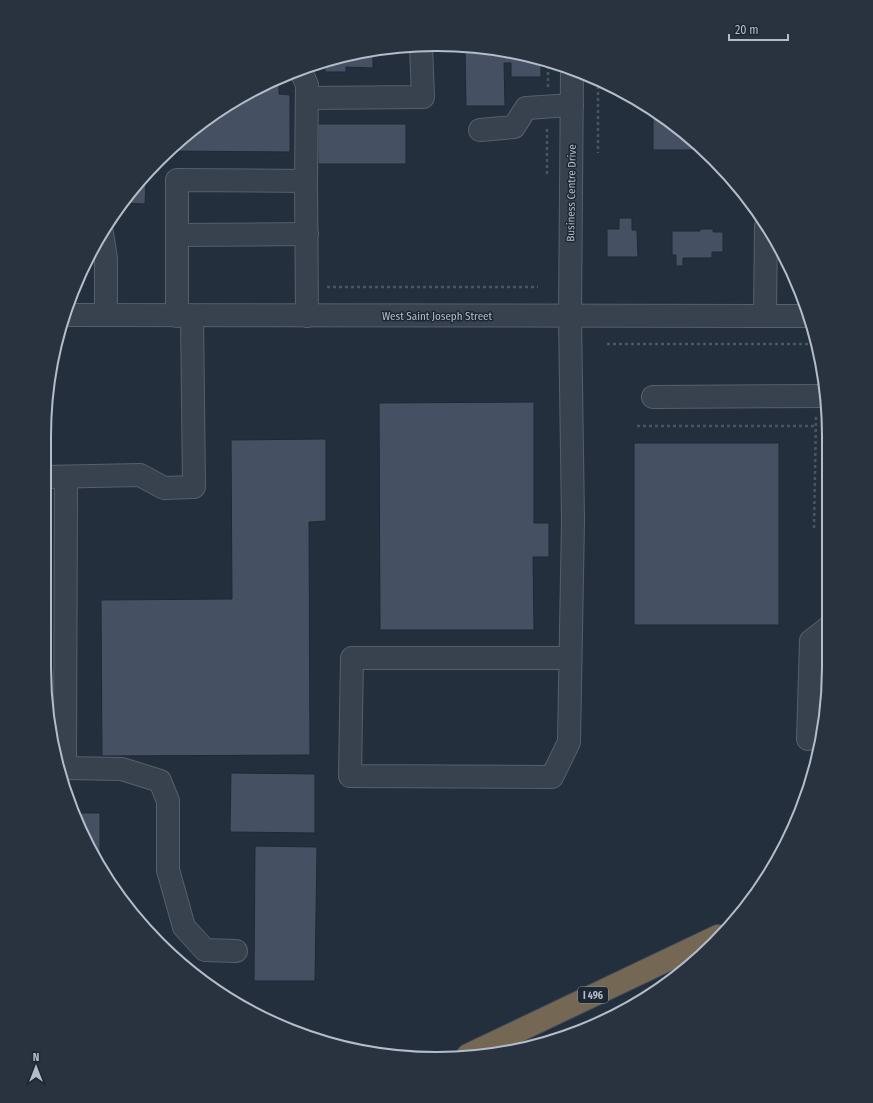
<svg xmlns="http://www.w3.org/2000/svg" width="873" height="1103" font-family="'Fira Sans Condensed',sans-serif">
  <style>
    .building { fill: #455162; stroke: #1f2835 }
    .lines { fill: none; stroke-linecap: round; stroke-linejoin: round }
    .minor-casing { stroke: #565f6c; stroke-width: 24 }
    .highway-casing { stroke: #434c59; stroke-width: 24 }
    .path { stroke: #44595c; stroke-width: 2.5; stroke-dasharray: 3 3; stroke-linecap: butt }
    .minor { stroke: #38414e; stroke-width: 22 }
    .highway { stroke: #746855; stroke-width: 22 }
    .labels { text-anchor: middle; stroke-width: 3; stroke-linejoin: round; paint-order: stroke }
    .shield { fill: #1d2633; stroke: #878f9c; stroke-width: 1 }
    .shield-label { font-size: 10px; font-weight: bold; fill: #b4bcc9 }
    .street-label { font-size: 11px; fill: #b4bcc9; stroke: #1d2633 }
    .rim { fill: none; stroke: #b4bcc9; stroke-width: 2 }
  </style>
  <rect width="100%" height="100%" fill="#242f3e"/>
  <g class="building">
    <path d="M465 48H482L538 57 541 59V77H511V63H504L505 106H466Z"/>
    <path d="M373 50V68L346 67V72H325V61Z"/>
    <path d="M267 84H279V94L290 95V152L169 151 178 141 240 97 246 94H254V90Z"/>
    <path d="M653 111 675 125 702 150H653Z"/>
    <rect x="318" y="124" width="88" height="40"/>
    <path d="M149 172V183L146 182 145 204 121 203Z"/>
    <path d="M619 218H632V230H637L638 257H607V229H619Z"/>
    <path d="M700 229H713V232H723V252H712V258H683V266H676V255H672V231H700Z"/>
    <path d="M534 402V523H549V557H533L534 630H380L379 403Z"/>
    <path d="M326 439V521L309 522 310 755 102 756 101 600 232 599 231 440Z"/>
    <rect x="634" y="443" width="145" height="182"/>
    <path d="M231 773 315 774V833L230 832Z"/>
    <path d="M76 813H100V867L97 863Z"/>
    <path d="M255 846 317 847 315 981H254Z"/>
  </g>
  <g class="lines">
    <g class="minor-casing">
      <g id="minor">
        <path d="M300 69 307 85 306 181"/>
        <path d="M307 98 423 97 421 46"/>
        <path d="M480 130 514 127 526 108 572 105"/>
        <path d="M102 233 106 259V315"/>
        <path d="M177 235 307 234"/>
        <path d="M64 315 809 316"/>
        <path d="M765 315 766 226"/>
        <path d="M177 316V180L306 181 307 316"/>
        <path d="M653 397 825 396"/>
        <path d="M45 477 140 475 164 488 194 487 192 316"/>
        <path d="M66 477 65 768 122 769 160 781 168 801V870L184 927 205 950 236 951"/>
        <path d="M570 658H352L350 776 552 777 569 742 573 520 570 316 572 70"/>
        <path d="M808 739 811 641 829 627"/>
      </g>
    </g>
    <g class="highway-casing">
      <path id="highway" d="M468 1055 718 936"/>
    </g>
    <g class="path">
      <path d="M598 80V153"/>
      <path d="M548 87V61"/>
      <path d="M547 174V126"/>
      <path d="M327 287H538"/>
      <path d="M607 344H815"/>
      <path d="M813 344 814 355 818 359"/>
      <path d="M819 376 820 369"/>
      <path d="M637 426H816"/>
      <path d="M814 528 816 417"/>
    </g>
    <use href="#minor" class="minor"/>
    <use href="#highway" class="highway"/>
  </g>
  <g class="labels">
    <rect class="shield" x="578" y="987" width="30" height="16" rx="3"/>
    <g class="shield-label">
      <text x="593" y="999">I 496</text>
    </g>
    <g class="street-label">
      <text transform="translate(571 193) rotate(-89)" y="4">Business Centre Drive</text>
      <text x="437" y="320">West Saint Joseph Street</text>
    </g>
  </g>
  <path d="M0 0H873V1103H0ZM436 51H437A385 385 0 0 1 822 436V667A385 385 0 0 1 437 1052H436A385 385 0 0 1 51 667V436A385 385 0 0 1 436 51Z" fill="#29323f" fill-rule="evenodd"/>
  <path class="rim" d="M436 51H437A385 385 0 0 1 822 436V667A385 385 0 0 1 437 1052H436A385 385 0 0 1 51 667V436A385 385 0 0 1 436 51Z"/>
  <g transform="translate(36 1067)" stroke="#1d2633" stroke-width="3" paint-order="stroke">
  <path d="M0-3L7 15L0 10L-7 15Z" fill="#b4bcc9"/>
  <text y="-6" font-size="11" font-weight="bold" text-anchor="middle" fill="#b4bcc9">N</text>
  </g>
  <path d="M729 34v6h59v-6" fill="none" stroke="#b4bcc9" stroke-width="2"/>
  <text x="735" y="34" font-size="12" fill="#b4bcc9" stroke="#1d2633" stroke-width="3" paint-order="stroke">20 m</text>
</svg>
